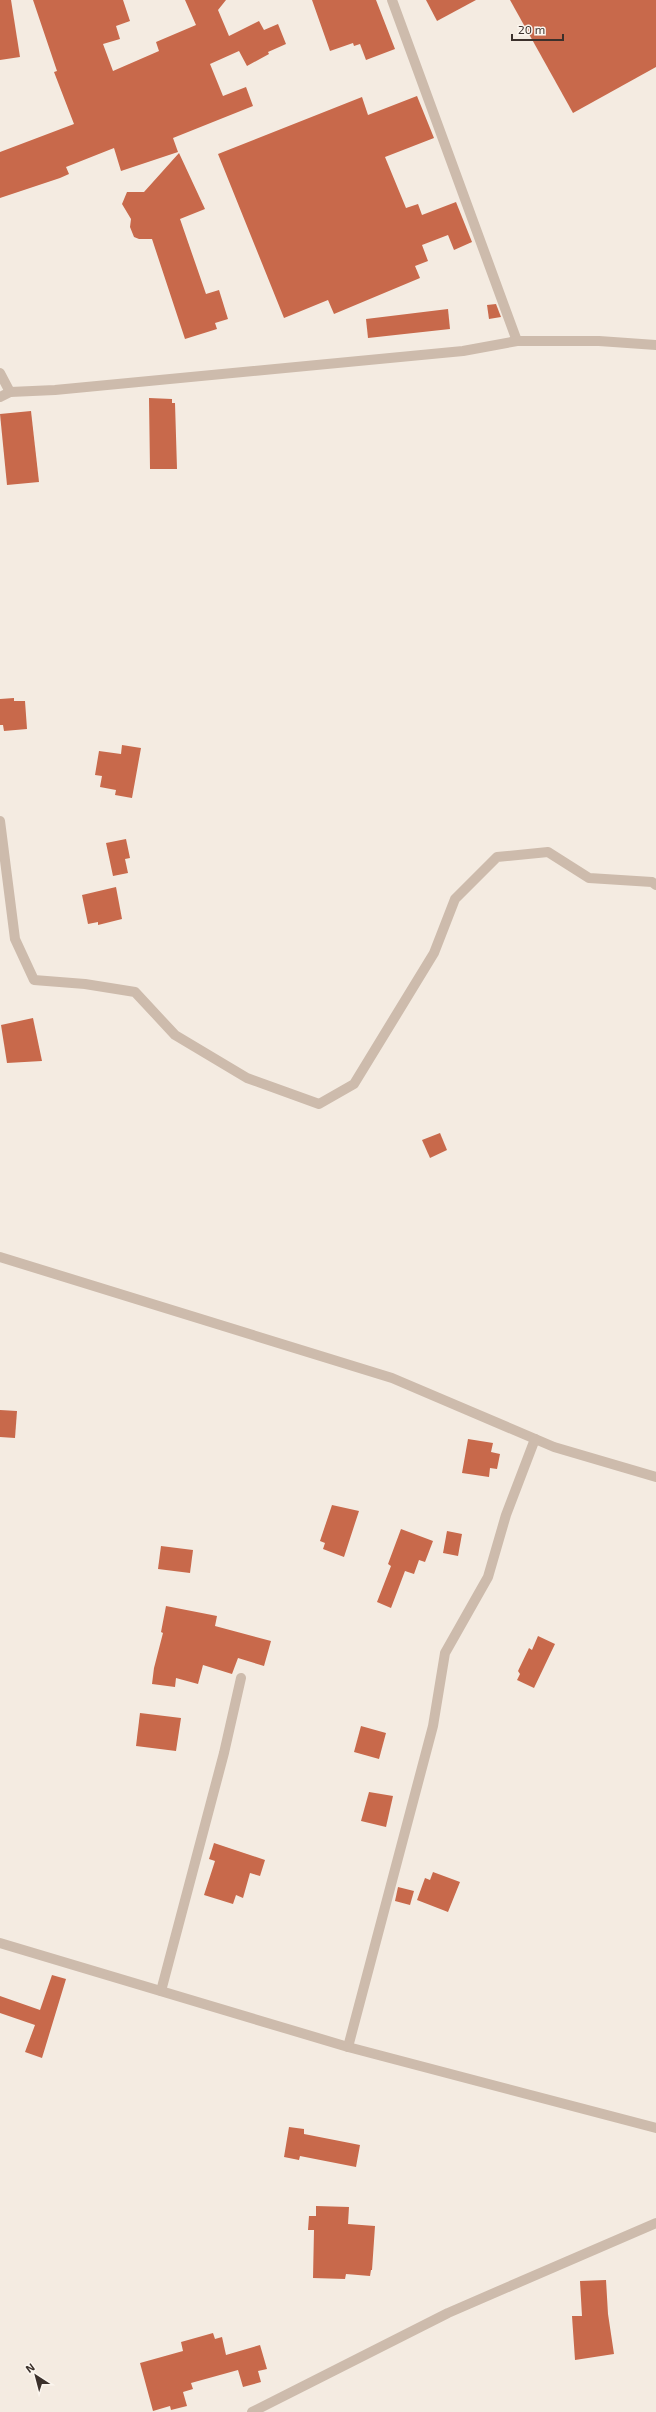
<svg xmlns="http://www.w3.org/2000/svg" width="656" height="2412" font-family="'Exo 2',sans-serif">
  <style>
    .building { fill: #c8694b }
    .lines { fill: none; stroke-linecap: round; stroke-linejoin: round }
    .minor { stroke: #cdbbac; stroke-width: 10 }
  </style>
  <rect width="100%" height="100%" fill="#f4ebe1"/>
  <g class="building">
    <path d="M0 0H11L20 57 0 60Z"/>
    <path d="M33 0H123L130 21 116 26 120 39 103 44 113 71 159 51 156 42 196 25 185 0H226L218 10 229 36 259 21 264 30 278 24 286 44 268 52 269 54 247 66 239 51 210 64 223 96 246 87 253 106 173 138 178 152 121 171 114 148 66 167 69 174 60 178 0 198V152L74 124 54 72 57 71Z"/>
    <path d="M312 0H376L395 49 366 60 360 44 354 46 353 43 330 51Z"/>
    <path d="M426 0H476L437 21Z"/>
    <path d="M510 0H656V67L573 113Z"/>
    <path d="M417 96 434 138 385 157 406 208 418 204 422 215 456 202 472 242 454 250 448 235 422 245 428 261 415 266 420 278 334 314 328 300 284 318 218 154 362 97 368 115Z"/>
    <path d="M179 153 205 209 180 219 206 294 219 290 228 319 215 323 217 329 185 339 152 239H139L134 237 130 227 131 219 122 204 127 192H144Z"/>
    <path d="M496 304 501 317 489 319 487 305Z"/>
    <path d="M448 309 450 329 368 338 366 319Z"/>
    <path d="M149 398 172 399V403H175L177 469H150Z"/>
    <path d="M31 411 39 482 7 485 0 414Z"/>
    <path d="M14 698V701H25L27 729 4 731 3 725H0V699Z"/>
    <path d="M122 745 141 748 132 798 115 795 116 790 100 787 102 776 95 775 99 751 121 754Z"/>
    <path d="M126 839 130 858 125 859 128 873 113 876 106 843Z"/>
    <path d="M116 887 122 919 98 925V922L88 924 82 895Z"/>
    <path d="M33 1018 42 1061 7 1063 1 1025Z"/>
    <path d="M440 1133 447 1150 430 1158 422 1140Z"/>
    <path d="M0 1410 17 1411 15 1438 0 1437Z"/>
    <path d="M468 1439 493 1443 491 1452 500 1454 497 1469 490 1468 489 1477 462 1473Z"/>
    <path d="M332 1505 359 1511 344 1557 323 1549 325 1543 320 1541Z"/>
    <path d="M401 1529 433 1541 425 1562 419 1560 414 1574 405 1571 391 1608 377 1602 391 1566 388 1564Z"/>
    <path d="M447 1531 462 1534 458 1556 443 1553Z"/>
    <path d="M161 1546 193 1550 190 1573 158 1569Z"/>
    <path d="M166 1606 217 1616 215 1626 271 1641 264 1666 238 1658 232 1674 203 1665 198 1684 176 1678 175 1687 152 1684 154 1668 163 1633 161 1632Z"/>
    <path d="M538 1636 555 1644 534 1688 517 1680 520 1674 518 1671 529 1648 532 1650Z"/>
    <path d="M140 1713 181 1718 176 1751 136 1746Z"/>
    <path d="M361 1726 386 1733 379 1759 354 1752Z"/>
    <path d="M369 1792 393 1796 386 1827 361 1821Z"/>
    <path d="M214 1843 265 1860 260 1876 250 1873 243 1898 236 1895 233 1904 204 1895 215 1861 209 1859Z"/>
    <path d="M433 1872 460 1882 448 1912 417 1900 425 1878 430 1880Z"/>
    <path d="M398 1887 414 1891 410 1905 395 1901Z"/>
    <path d="M52 1975 66 1979 42 2058 25 2052 35 2025 0 2013V1996L40 2010Z"/>
    <path d="M289 2127 304 2129V2134L360 2145 356 2167 300 2156 299 2160 284 2157Z"/>
    <path d="M316 2206 349 2207 348 2224 375 2226 372 2270H371L370 2276 346 2274 345 2279 313 2278 314 2230H308L309 2216H316Z"/>
    <path d="M606 2280 608 2314 614 2354 575 2360 572 2316H582L580 2281Z"/>
    <path d="M213 2333 215 2339 222 2337 226 2355 260 2345 267 2369 258 2371 261 2382 243 2387 238 2370 191 2383 193 2389 183 2392 187 2406 171 2410 170 2406 153 2411 140 2363 183 2351 181 2342Z"/>
  </g>
  <g class="lines">
    <g class="minor">
      <path d="M392 0 517 341"/>
      <path d="M0 373 10 392"/>
      <path d="M0 397 10 392 55 390 463 351 517 341H599L656 345"/>
      <path d="M0 821 15 939 34 980 85 984 135 992 175 1035 247 1078 319 1104 354 1084 434 953 455 899 497 857 548 852 589 878 652 882 656 885"/>
      <path d="M0 1257 392 1378 554 1447 656 1477"/>
      <path d="M0 1943 348 2047 656 2128"/>
      <path d="M161 1991 224 1753 241 1678"/>
      <path d="M348 2047 433 1726 445 1653 488 1577 506 1515 535 1439"/>
      <path d="M252 2412 448 2313 656 2223"/>
    </g>
  </g>
  <g transform="translate(36 2376) rotate(324)" stroke="#fbf5ee" stroke-width="3" paint-order="stroke">
  <path d="M0-3L7 15L0 10L-7 15Z" fill="#3b302b"/>
  <text y="-6" font-size="11" font-weight="bold" text-anchor="middle" fill="#3b302b">N</text>
  </g>
  <path d="M512 34v6h51v-6" fill="none" stroke="#3b302b" stroke-width="2"/>
  <text x="518" y="34" font-size="12" fill="#3b302b" stroke="#fbf5ee" stroke-width="3" paint-order="stroke">20 m</text>
</svg>
